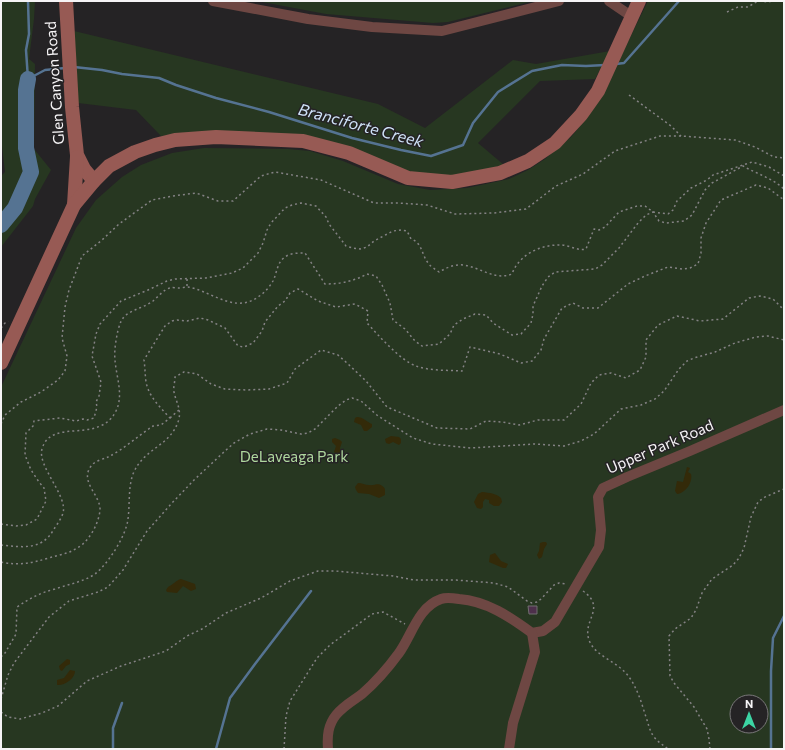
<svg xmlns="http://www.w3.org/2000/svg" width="785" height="750" font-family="Commissioner,sans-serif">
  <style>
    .green { fill: #273721; fill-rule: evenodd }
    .sand { fill: #332a09 }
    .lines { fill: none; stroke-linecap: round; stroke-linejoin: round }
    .stream { stroke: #557392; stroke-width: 2.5 }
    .river { stroke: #557392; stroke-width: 16 }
    .building { fill: #4d304b; stroke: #716e70 }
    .path { stroke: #848284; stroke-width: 1.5; stroke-dasharray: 2 3; stroke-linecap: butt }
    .street { stroke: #6e4743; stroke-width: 10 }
    .secondary { stroke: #975a54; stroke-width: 14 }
    .labels { text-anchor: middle; stroke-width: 3; stroke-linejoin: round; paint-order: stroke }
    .street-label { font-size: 15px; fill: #f6f4f6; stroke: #252325 }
    .park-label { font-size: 15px; fill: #aed79d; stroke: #252325 }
    .water-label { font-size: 16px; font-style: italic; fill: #cfe3f8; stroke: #252325 }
  </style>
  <rect width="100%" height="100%" fill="#252325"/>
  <g class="green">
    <path d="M1 1H35L34 19 29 59 35 64 34 149 51 170 35 199 33 206 1 247V176L5 172 1 138Z"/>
    <path d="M257 1H533L448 22 433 23 326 14Z"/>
    <path d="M648 1H784V749H1V387L76 228 96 200 122 177 141 165 172 153 204 148 288 149 310 151 343 161 398 184 430 190 467 188 509 179 528 170 545 159 571 137 587 118 603 92ZM737 702H761V726H737Z"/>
    <path d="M74 31 378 104 425 128 513 60 536 64 610 51 595 79 540 81 478 143 504 165 450 178 410 173 355 149 220 131 161 136 136 110 78 103Z"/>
  </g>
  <g class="sand">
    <path d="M357 417C363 417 367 422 372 424V427L367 431H364L361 425 354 422 355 418Z"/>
    <path d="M391 436 399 437 401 439V443L399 445 393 442 389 444 386 443 385 439Z"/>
    <path d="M335 438 340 440 342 442 340 448 341 453 338 455 334 452 336 446 332 442V439Z"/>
    <path d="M687 467 690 468 688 472 691 474C693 482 686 493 677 494L675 491 677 481 683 482Z"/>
    <path d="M358 483C362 483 365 485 369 485 376 486 379 481 385 489V495L379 498 369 494 358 493 356 490 355 487Z"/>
    <path d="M482 492C490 493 495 493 501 498L502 502 499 506H494L489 503V500L485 499 483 502V507L481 509 477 508 474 502 478 494Z"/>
    <path d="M543 542H546L547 544 544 549 542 557 539 559 537 555 539 551 540 543Z"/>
    <path d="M495 553 501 561 508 564 506 568H503L489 562 490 555Z"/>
    <path d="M181 579 195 584 196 589 191 591 183 586 177 593 167 592 166 590 168 587C173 585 176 580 181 579Z"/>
    <path d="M67 659 70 660V664L66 666 62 671 60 670 59 666Z"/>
    <path d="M70 670 75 671C75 679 64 686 57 685V680L64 678Z"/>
  </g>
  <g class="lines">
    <g class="stream">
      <path d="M28 1 29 34 26 50 28 79 45 70 65 68"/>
      <path d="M616 64 624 63 679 1"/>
      <path d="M74 67 102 70 122 74 159 78 176 85 216 98 269 112 352 138 401 150 431 156 463 145 473 123 498 92 532 71 562 65 586 66 605 65"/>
      <path d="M113 749V728L122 703"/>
      <path d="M216 749 230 698 255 664 311 591"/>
      <path d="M771 749V671L773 638 784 616"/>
    </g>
    <path class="river" d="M1 225 15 208 31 172 26 148V90L28 79"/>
  </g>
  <path class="building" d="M528 606H537V614H529Z"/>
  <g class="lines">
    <g class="path">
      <path d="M727 12 738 7H748L758 1 768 2 773 1"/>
      <path d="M629 95 671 126 681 136"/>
      <path d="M187 279V287"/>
      <path d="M1 328 5 323 8 321"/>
      <path d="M170 418 180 409"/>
      <path d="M1 424 5 415 21 402 41 392 58 380 65 371 67 356 62 338 65 307 69 290 82 256 102 240 119 224 152 200 173 196 196 193 218 201H233L261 176 275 172 321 180 374 203H399L427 205 455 214 494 213 526 209 556 186 583 174 615 151 660 136H681L735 140 755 147 774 157 784 158"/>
      <path d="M1 524 16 526 26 525 37 519 46 501 44 488 39 482 31 470 25 455 26 433 33 426 34 421 60 418 76 421 83 419 87 420 94 418 97 407 96 402 99 396 101 382 92 356 96 334 100 324 121 301 148 290 167 281 175 279 206 278 232 273 243 268 258 253 263 243 267 230 271 223 285 208 292 205 301 203 316 206 326 217 329 224 343 242 346 246 353 248 360 249 367 247 374 241 393 231 401 230 407 231 411 239C423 243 421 255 429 264 431 267 435 269 439 272 446 268 454 264 463 265 480 267 495 281 512 274 519 254 542 244 562 245 571 246 578 251 586 249L594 229 599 230 605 227 619 212 637 206H645L653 212 668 214 673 210 677 201 691 188 707 180 713 175 752 162 769 167 784 176"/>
      <path d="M1 545C22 547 42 551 54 529 57 525 62 517 63 513 68 496 37 466 42 449 51 417 99 445 116 411 124 395 116 376 115 360 114 350 116 340 118 330 120 324 121 319 126 315 134 309 145 307 153 301 158 297 164 289 170 288 172 287 176 288 179 288 182 288 185 287 188 287 207 290 228 308 248 302 258 299 268 290 273 281 277 273 277 262 285 257 290 253 298 253 305 253L325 284C341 284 354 281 367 274L376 276 382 285 390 303 393 320 405 329 415 341 422 346 439 344 450 334 454 325 463 319 475 314 486 315 493 323 512 335 521 334 531 323 533 314V306L542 286 548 277 555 272 595 269 602 265 619 248 638 223 646 215 653 212 659 221 666 223 684 221 692 215 705 190 712 183 743 166C757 174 772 178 784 189"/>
      <path d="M1 562C20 566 31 563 49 558 58 555 68 554 77 548 89 542 99 523 100 510 101 495 78 481 92 465 95 461 103 459 108 457 123 450 139 435 153 426L161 425 170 418C160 407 149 397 146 382 145 374 145 367 144 360L165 326 172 321 177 320 187 321 200 318 208 320 225 328 238 346 244 347 253 343 262 331 265 322 278 306 285 301 290 293 298 289 318 301 336 307 355 304 368 311 367 323C379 336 400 360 416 366 430 371 447 370 462 371L470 347 500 354 521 363 532 361 541 350 544 339 562 308 573 303 583 308H598L628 284 645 276 668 267 682 269 690 268 698 264 701 253V238L706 223 721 200 756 185 768 188 784 200"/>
      <path d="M583 591C607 608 582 620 589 640 595 657 618 661 629 677 637 688 641 701 645 714 648 722 649 730 654 737 658 742 663 745 668 749"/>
      <path d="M1 657 5 653 16 634 17 607C30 598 40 593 55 589 69 584 83 582 95 574 108 564 126 536 128 519 130 504 128 488 133 474 144 447 171 447 179 419 181 408 176 402 174 392 173 388 175 382 175 377L184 372 197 374 211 384 225 389 246 390 269 389 287 383 295 369 321 350 338 355 347 363 366 381 387 407 437 428 470 429 486 421 502 422 519 425 538 420H564L581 404 591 383 599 375 611 373 626 378 640 370 646 357V340L658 325 677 316 700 321 723 319 749 298 760 296 773 299 784 310"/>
      <path d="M1 699 8 675 14 663 49 617 69 601 98 592 108 587 123 570 147 531 172 503 194 480 225 451 234 443 250 434 267 429 281 430 301 434 308 433 315 429 338 406 346 400 352 398 361 401 378 416 413 438 432 444 471 448 535 444 564 446 581 441 594 434 621 409 641 405 655 399 664 391 679 369 687 361 694 358 715 352 735 343 756 337 768 336 784 340"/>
      <path d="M1 712 8 717 20 719 42 713 58 706 87 681 121 666 166 651 187 636 202 629 226 613 261 598 290 581 318 571H335L393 576 414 580H456L494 583 508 587 527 601 532 603 537 602 541 599 554 585 559 583 566 584"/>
      <path d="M284 749 286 716 290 701 317 658 330 645 372 614 383 612 405 624"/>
      <path d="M710 749 709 739 707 729 694 707 674 683 670 676 669 636 675 629 691 618 696 610 702 593 712 579 733 565 739 558 744 548 751 517 758 502 765 497 784 489"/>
    </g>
    <g class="street">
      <path d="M213 1 308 19 372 27 442 31 559 1"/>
      <path d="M609 1 631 16"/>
      <path d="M328 749C327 736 328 725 336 715 343 706 354 700 362 694 376 682 388 668 399 653 412 635 418 607 441 599 446 597 453 598 459 599 487 601 510 617 532 633L543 631 555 622 599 547 601 530 598 497 603 488 627 477 690 451 784 410"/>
      <path d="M509 749 513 723 535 652 532 633"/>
    </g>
    <g class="secondary">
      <path d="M66 1 72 107 77 155 84 169 94 181"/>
      <path d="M74 205 77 157"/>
      <path d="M1 363 74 205 94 181 109 166 135 152 155 145 175 140 216 137 303 141 349 153 408 178 452 182 500 173 528 161 555 143 581 115 598 91 639 1"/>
    </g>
  </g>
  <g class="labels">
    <g class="street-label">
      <text transform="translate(55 83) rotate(-94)" y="5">Glen Canyon Road</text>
      <text transform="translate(660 447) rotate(-23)" y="5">Upper Park Road</text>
    </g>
    <g class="park-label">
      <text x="294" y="462">DeLaveaga Park</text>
    </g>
    <g class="water-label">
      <text transform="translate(361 125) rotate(15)" y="6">Branciforte Creek</text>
    </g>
  </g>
  <rect width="785" height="750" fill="none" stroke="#f6f4f6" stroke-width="4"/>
  <g transform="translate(749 714)"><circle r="19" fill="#252325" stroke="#797779"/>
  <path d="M0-3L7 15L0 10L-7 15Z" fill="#3cd4a4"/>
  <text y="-6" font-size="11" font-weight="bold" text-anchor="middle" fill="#f6f4f6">N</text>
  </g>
</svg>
